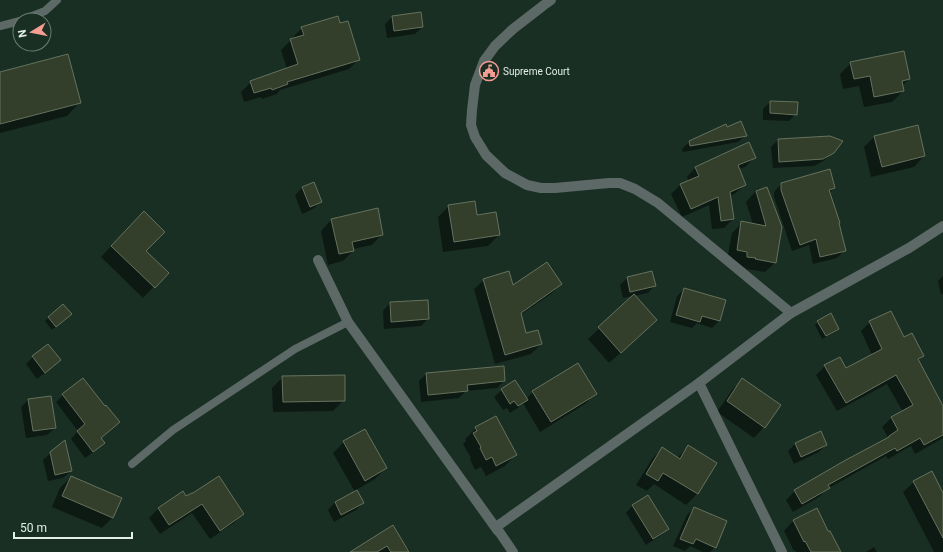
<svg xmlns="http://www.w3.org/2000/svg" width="943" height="552" font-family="Roboto,sans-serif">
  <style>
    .shadow { fill: #0007 }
    .building { fill: #333e2b; stroke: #65725d }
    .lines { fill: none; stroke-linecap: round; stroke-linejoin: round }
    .service { stroke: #5c6967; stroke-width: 8 }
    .minor { stroke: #5c6967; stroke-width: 10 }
    .labels { text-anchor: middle; stroke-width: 3; stroke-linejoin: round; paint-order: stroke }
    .poi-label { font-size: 10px; fill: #e1efe7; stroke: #1a2f24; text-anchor: start }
  </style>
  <rect width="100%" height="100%" fill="#1a2f24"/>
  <g class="shadow">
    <path d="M392 17 422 27 415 34 387 38 385 24Z"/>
    <path d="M339 25 359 59 349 69 280 90 277 94 262 99 261 97 244 102 241 92 251 82 287 69 281 50 292 39V38L302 28Z"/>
    <path d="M851 63 909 79 902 86 903 91 892 102 864 107 859 86 843 89 840 74Z"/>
    <path d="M0 73 80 102 67 116 0 133Z"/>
    <path d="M770 102 796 114 789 121 763 120V109Z"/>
    <path d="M725 126 726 128 746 135 738 142 683 152 682 149 689 142Z"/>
    <path d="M874 137 924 156 914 167 871 177 864 147Z"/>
    <path d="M778 140 833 152 825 160 814 166 773 168 771 147Z"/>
    <path d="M754 158 745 167 739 169 745 184 736 193 730 196 733 219 724 228 712 229 709 205 682 217 671 194 680 185 689 182 687 177 695 168Z"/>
    <path d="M313 183 321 202 313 209 302 214 295 195 302 188Z"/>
    <path d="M781 184 834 188 829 193 838 224 844 251 837 258 813 264 809 245 792 251 774 197V192Z"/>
    <path d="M766 189 776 262 765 272 746 269V268L737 266 738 262 727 260 732 233 742 223 753 224 746 202 756 191Z"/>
    <path d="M449 206 476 216 499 235 488 246 443 252 438 217Z"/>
    <path d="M331 220 382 234 372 245 353 249V251L343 261 328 265 321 231Z"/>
    <path d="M133 223 145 251 167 273 143 298 101 257Z"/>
    <path d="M652 272 655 285 648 293 623 298 620 285 627 278Z"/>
    <path d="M943 276V294H941L938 281Z"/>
    <path d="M484 280 513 287 561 284 551 294 520 315 526 334 541 344 531 354 495 364 474 289Z"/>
    <path d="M684 289 719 321 712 328 697 323 692 328 670 322 677 296Z"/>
    <path d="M634 296 645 331 609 363 588 339Z"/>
    <path d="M390 303 428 319 421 326 384 329 383 311Z"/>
    <path d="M63 306 67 318 52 330 45 321Z"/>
    <path d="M818 321 838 329 835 332 822 339 815 325Z"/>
    <path d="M870 322 903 338 923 356 918 361 943 408V438L915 454 911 446 888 459 886 456 827 489 819 497 793 512 786 500 795 491 885 440 888 437 882 427 891 418 903 412 887 384 837 411 816 375 825 366 845 370 872 355 861 331Z"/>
    <path d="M33 357 59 360 52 367 37 379 26 364Z"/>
    <path d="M426 374 504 381 497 388 466 391 459 398 421 402 419 381Z"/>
    <path d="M283 377 344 400 333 411 273 412 272 388Z"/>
    <path d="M83 379 100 438 103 443 96 450 85 458 71 439 78 431 56 402 63 395Z"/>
    <path d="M743 380 764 427 754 438 717 412 732 390Z"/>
    <path d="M502 390 526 399 533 392 596 393 585 404 540 432 523 403 519 407 510 413 507 408 503 410 494 397Z"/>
    <path d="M50 397 55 428 47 435 26 438 21 407 28 400Z"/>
    <path d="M476 428 515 455 505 466 486 476 481 467 475 470 470 459 471 458 463 444 466 441 465 439Z"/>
    <path d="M820 432 826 445 819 452 794 464 788 451 795 444Z"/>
    <path d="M344 442 386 468 375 479 356 490 363 503 356 510 334 522 328 510 335 502 355 492 333 453Z"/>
    <path d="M688 447 715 463 697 494 686 505 654 484 647 491 636 485 652 459 662 448 677 458Z"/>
    <path d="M51 453 71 471 63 478 48 481 43 460Z"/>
    <path d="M71 477 120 498 112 518 102 528 52 507 60 488Z"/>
    <path d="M914 482 943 495V552H934L903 492Z"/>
    <path d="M186 498 243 514 234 523 210 539 192 513 160 534 149 518 159 508Z"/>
    <path d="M633 505 668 529 660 536 646 545 626 513Z"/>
    <path d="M694 508 715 547 710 552H703L690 546 685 551 673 546 687 515Z"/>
    <path d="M816 509 828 532 840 552H796L795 550 794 551 784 531 793 521Z"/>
    <path d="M392 526 410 552H354Z"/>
    <path d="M874 547 877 552H866Z"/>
  </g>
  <g class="building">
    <path d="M421 12 423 27 394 31 392 16Z"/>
    <path d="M338 16 340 23 348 21 360 60 287 82 288 84 272 90 271 88 254 93 250 81 298 64 290 39 304 35 301 27Z"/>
    <path d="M904 51 910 79 902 81 904 91 874 97 870 76 854 79 850 62Z"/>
    <path d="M68 54 81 103 0 124V72Z"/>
    <path d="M770 101 798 102 797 115 770 113Z"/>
    <path d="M741 121 747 136 690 146 689 141 726 124 727 127Z"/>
    <path d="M918 125 925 156 882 167 874 136Z"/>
    <path d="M830 136 843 141 834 153 823 159 779 162 778 139Z"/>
    <path d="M749 142 756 158 738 165 746 185 730 192 734 219 721 221 718 197 691 209 680 184 699 176 695 167Z"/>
    <path d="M830 169 835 188 829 190 840 223H839L846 251 820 257 816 239 800 245 781 190V183Z"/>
    <path d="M314 182 322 202 310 207 302 187Z"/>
    <path d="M767 187 782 227 776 263 755 259 756 258 747 257V252L737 250 741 221 766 226 756 191Z"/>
    <path d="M475 201 477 215 496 212 500 235 454 242 448 205Z"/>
    <path d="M378 208 383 235 352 242 354 251 339 254 331 219Z"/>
    <path d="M144 211 165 232 146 251 169 273 155 288 111 246Z"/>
    <path d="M547 262 562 284 521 313 526 333 538 330 542 344 505 355 483 279 509 271 513 285Z"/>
    <path d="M652 271 656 286 630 292 627 277Z"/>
    <path d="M684 288 726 300 720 321 702 316 700 322 676 315Z"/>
    <path d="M634 294 657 320 621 353 598 327Z"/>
    <path d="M428 300 429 319 391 322 390 302Z"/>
    <path d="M63 304 72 314 56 327 48 317Z"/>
    <path d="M891 311 904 337 912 333 924 356 918 359 943 406V435L924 445 920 438 897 451 895 448 828 485 830 488 802 504 794 490 844 461 889 437V436L898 430 891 417 913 405 896 375 846 403 824 365 840 357 846 368 882 349 869 321Z"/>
    <path d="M831 313 839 329 826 336 817 321Z"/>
    <path d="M48 344 61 360 45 373 32 356Z"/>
    <path d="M578 363 597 394 551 422 532 391Z"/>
    <path d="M504 366 505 381 467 385 468 391 428 395 426 373Z"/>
    <path d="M345 375V401L283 402 282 376Z"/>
    <path d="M83 378 105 406 106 405 120 422 101 438 105 443 93 452 77 431 85 424 62 394Z"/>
    <path d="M742 378 781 405 765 428 727 401Z"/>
    <path d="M515 380 528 400 518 406 514 401 510 404 501 389Z"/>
    <path d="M51 396 56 428 33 431 28 399Z"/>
    <path d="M496 416 517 455 496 466 492 457 486 460 480 448 481 447 473 433 477 431 475 427Z"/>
    <path d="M365 429 387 468 365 481 343 441Z"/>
    <path d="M821 431 827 445 801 457 795 443Z"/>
    <path d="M65 440 72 471 55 475 50 452Z"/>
    <path d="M688 445 717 463 698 494 663 473 658 481 646 474 662 447 680 459Z"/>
    <path d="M932 471 943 493V538L913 481Z"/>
    <path d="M71 476 122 498 113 518 62 496Z"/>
    <path d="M219 476 244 514 220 531 202 504 169 525 158 508 183 491 186 496 192 493H193Z"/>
    <path d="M357 490 364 503 341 515 335 502Z"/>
    <path d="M648 495 669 529 653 539 632 505Z"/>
    <path d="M694 507 727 521 716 548 696 539 693 544 680 539Z"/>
    <path d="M817 508 828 531H830L841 552H811L805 541 804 542 793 520Z"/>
    <path d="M393 525 409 552H391L387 546 377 552H350Z"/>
  </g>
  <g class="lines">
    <g class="service">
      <path d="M22 20 45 11 57 0"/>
      <path d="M0 26 20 21"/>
      <path d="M132 464 173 430 295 349 348 322"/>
    </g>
    <g class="minor">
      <path d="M318 260 348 322 498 531"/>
      <path d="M791 313 909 248 943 226"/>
      <path d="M699 383 782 552"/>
      <path d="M513 552 496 527 699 383 791 313 658 203 635 189 620 183H609L555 188H541L527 185 505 173 486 155 475 137 471 125 472 110 475 85 484 61 495 46 513 29 544 5 551 0"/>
    </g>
  </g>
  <defs>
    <g id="civic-ring" transform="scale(1)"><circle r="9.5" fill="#1a2f24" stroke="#f59c93" stroke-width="1.5"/><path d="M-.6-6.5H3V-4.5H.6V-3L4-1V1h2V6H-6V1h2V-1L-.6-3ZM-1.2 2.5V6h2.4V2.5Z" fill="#f59c93"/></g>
  </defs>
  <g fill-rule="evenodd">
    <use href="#civic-ring" x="489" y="71"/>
  </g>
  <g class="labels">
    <g class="poi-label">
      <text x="503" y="75">Supreme Court</text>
    </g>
  </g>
  <g transform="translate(32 32) rotate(260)"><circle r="19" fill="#1a2f24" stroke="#6a7c72"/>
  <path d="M0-3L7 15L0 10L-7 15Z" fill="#f59c93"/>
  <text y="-6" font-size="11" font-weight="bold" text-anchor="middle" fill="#e1efe7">N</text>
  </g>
  <path d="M14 532v6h118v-6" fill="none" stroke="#e1efe7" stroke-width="2"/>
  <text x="20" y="532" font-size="12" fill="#e1efe7" stroke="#1a2f24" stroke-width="3" paint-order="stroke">50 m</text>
</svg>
